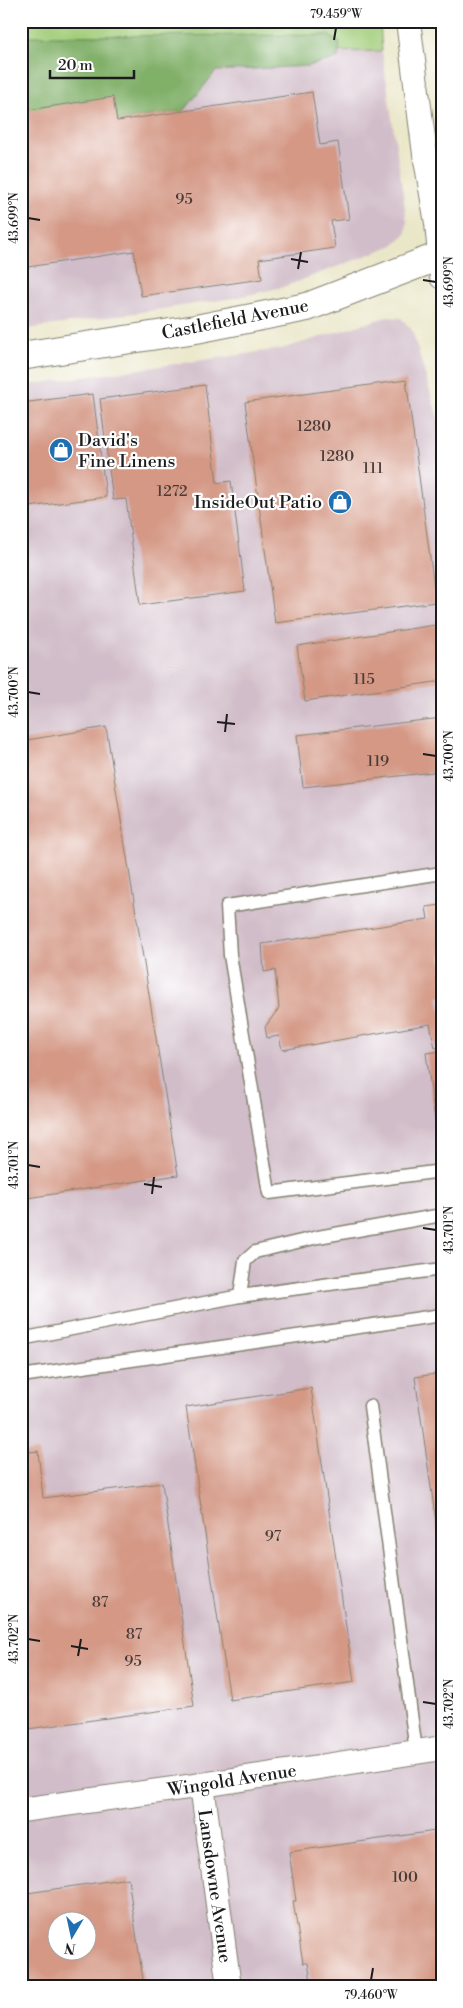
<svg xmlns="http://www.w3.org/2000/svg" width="463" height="2008" font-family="'Libre Bodoni',serif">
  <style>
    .industrial { fill: #d1bdc9; fill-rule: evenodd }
    .green { fill: #a2cd79; stroke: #5f744a }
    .forest { fill: #81b069; stroke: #4e6642 }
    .building { fill: #d49885; fill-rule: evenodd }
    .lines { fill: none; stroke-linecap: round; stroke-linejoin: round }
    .lane-casing { stroke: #838172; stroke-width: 15 }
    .street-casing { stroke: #838172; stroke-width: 26 }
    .secondary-casing { stroke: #838172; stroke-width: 30 }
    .path { stroke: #838172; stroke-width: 3; stroke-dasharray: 1 4; stroke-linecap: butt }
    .lane { stroke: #fff; stroke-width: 12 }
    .street { stroke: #fff; stroke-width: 24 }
    .secondary { stroke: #fff; stroke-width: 28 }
    .ticks { fill: none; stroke: #1c1c1c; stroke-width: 2 }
    .labels { text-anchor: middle; stroke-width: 4.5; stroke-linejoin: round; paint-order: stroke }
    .number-label { font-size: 15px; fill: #4a3b36 }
    .street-label { font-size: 18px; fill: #1c1c1c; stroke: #fff }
    .poi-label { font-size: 18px; fill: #1c1c1c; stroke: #fff; text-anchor: start }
    .neatline { fill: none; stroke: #1c1c1c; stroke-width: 2 }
    .ticks-label { font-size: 12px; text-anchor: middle; fill: #1c1c1c }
  </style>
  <rect width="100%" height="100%" fill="#fff"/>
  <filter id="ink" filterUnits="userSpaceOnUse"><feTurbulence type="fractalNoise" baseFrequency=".02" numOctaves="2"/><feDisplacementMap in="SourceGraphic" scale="10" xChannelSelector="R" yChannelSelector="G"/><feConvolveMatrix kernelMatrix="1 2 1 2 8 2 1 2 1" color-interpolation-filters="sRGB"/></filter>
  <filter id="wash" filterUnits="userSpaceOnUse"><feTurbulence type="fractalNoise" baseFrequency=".0096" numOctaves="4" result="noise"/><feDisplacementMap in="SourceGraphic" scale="20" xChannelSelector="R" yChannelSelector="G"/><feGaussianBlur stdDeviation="1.12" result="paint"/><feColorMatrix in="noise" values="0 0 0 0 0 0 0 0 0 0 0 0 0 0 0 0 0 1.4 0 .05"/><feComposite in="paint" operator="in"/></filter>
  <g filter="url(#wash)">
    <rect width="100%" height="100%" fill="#eae6c8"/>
    <g class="industrial">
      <path d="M382 51 407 222 406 233 394 245 283 287 234 298 21 330V56Z"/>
      <path d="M387 317 401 318 412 330 442 432V1987H21V386L281 349ZM58 1920H88V1950H58Z"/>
    </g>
    <path class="green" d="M21 21H380L382 51 21 56Z"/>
    <path class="forest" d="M328 35 340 43 338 58 308 66 216 71 184 111 117 121 21 111V36Z"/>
    <g id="blocks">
      <g class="building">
        <path d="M312 92 320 145 338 142 349 219 331 221 335 248 259 259 262 279 141 296 134 251 21 268V111L113 97 117 121Z"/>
        <path d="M406 380 436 602 275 623 245 402Z"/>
        <path d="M205 385 217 483 231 481 245 591 140 605 126 499 113 500 100 399Z"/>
        <path d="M93 394 106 497 21 508V403Z"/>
        <path d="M442 624V681L305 701 297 646Z"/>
        <path d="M442 718V771L303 787 297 735Z"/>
        <path d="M106 727 178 1175 21 1199V741Z"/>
        <path d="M442 905V996L438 997 442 1015V1046L435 1048 430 1024 282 1050 279 1036 267 1038 265 1027 279 1008 275 970 264 972 262 944 428 919 426 907Z"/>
        <path d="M442 1051V1127H436L426 1053Z"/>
        <path d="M442 1373V1556H441L415 1377Z"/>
        <path d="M311 1388 354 1682 230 1700 186 1407Z"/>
        <path d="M38 1451 43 1498 162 1483 194 1706 21 1730V1453Z"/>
        <path d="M442 1830V1987H312L308 1963H303L293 1901H296L289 1852Z"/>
        <path d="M128 1878 144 1987H21V1894ZM58 1920H88V1950H58Z"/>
      </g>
    </g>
  </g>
  <g filter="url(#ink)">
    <use href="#blocks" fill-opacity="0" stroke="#838172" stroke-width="1"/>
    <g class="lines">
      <g class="lane-casing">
        <g id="lane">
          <path d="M442 873 227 906 230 955 269 1193 442 1171"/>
          <path d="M442 1215 318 1237 255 1252 245 1261 240 1296 442 1269"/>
          <path d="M21 1339 240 1296"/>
          <path d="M21 1376 442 1315"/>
          <path d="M370 1406 416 1751"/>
        </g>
      </g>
      <g class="street-casing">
        <g id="street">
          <path d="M408 21 425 154 437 223 442 277"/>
          <path d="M202 1785 229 1987"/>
          <path d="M21 1810 202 1785 442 1748"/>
        </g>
      </g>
      <g class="secondary-casing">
        <path id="secondary" d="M21 356 196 329 307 307 442 255"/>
      </g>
      <path class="path" d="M80 21H295"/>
      <use href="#lane" class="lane"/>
      <use href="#street" class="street"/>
      <use href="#secondary" class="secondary"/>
    </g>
  </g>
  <path class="ticks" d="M334 40 336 28M28 218 40 220M291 259 308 262M298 269 301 252M423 280 436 282M28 692 40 694M217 722 235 724M225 732 227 714M423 754 436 756M28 1165 40 1167M144 1184 162 1187M152 1194 154 1177M423 1228 436 1230M28 1639 40 1641M71 1646 88 1649M78 1656 81 1639M423 1702 436 1704M371 1980 373 1968"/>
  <defs>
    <g id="shop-disc" transform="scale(1.25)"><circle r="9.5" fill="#1f6fb2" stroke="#fff"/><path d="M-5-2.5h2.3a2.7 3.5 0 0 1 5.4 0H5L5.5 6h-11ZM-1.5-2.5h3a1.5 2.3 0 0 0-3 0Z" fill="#fff"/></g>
  </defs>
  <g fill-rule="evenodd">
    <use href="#shop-disc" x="61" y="450"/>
    <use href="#shop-disc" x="340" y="502"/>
  </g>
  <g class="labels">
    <g class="number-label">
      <text x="184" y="204">95</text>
      <text x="314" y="431">1280</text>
      <text x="337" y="461">1280</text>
      <text x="373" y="473">111</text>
      <text x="172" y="496">1272</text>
      <text x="364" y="684">115</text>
      <text x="378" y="766">119</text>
      <text x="273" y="1541">97</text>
      <text x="100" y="1607">87</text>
      <text x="134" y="1639">87</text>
      <text x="133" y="1666">95</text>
      <text x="405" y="1882">100</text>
    </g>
    <g class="street-label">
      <text transform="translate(235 319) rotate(-11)" y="6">Castlefield Avenue</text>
      <text transform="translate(232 1780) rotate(-9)" y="6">Wingold Avenue</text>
      <text transform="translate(215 1886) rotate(82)" y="6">Lansdowne Avenue</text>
    </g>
    <g class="poi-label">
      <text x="78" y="446">David's<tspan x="78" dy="21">Fine Linens</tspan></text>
      <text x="322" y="508" text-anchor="end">InsideOut Patio</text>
    </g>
  </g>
  <rect width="463" height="2008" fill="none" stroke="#fff" stroke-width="55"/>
  <g transform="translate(72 1936) rotate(189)"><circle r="24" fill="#ffffff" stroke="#a4a4a4"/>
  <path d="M0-4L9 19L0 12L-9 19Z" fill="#1f6fb2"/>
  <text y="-8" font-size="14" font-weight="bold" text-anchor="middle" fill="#1c1c1c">N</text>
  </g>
  <path d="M50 70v8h84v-8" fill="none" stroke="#1c1c1c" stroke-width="2.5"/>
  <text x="58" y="70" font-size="15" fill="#1c1c1c" stroke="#ffffff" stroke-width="4" paint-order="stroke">20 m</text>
  <rect x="28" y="28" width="408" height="1952" class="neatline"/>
  <g class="ticks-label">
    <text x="336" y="18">79.459°W</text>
    <text transform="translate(14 218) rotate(-90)" y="4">43.699°N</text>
    <text transform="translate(449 282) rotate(-90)" y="4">43.699°N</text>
    <text transform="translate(14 692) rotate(-90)" y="4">43.700°N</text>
    <text transform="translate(449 756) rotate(-90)" y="4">43.700°N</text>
    <text transform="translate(14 1165) rotate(-90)" y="4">43.701°N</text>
    <text transform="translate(449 1230) rotate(-90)" y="4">43.701°N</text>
    <text transform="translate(14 1639) rotate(-90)" y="4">43.702°N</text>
    <text transform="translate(449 1704) rotate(-90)" y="4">43.702°N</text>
    <text x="371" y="1999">79.460°W</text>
  </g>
</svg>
